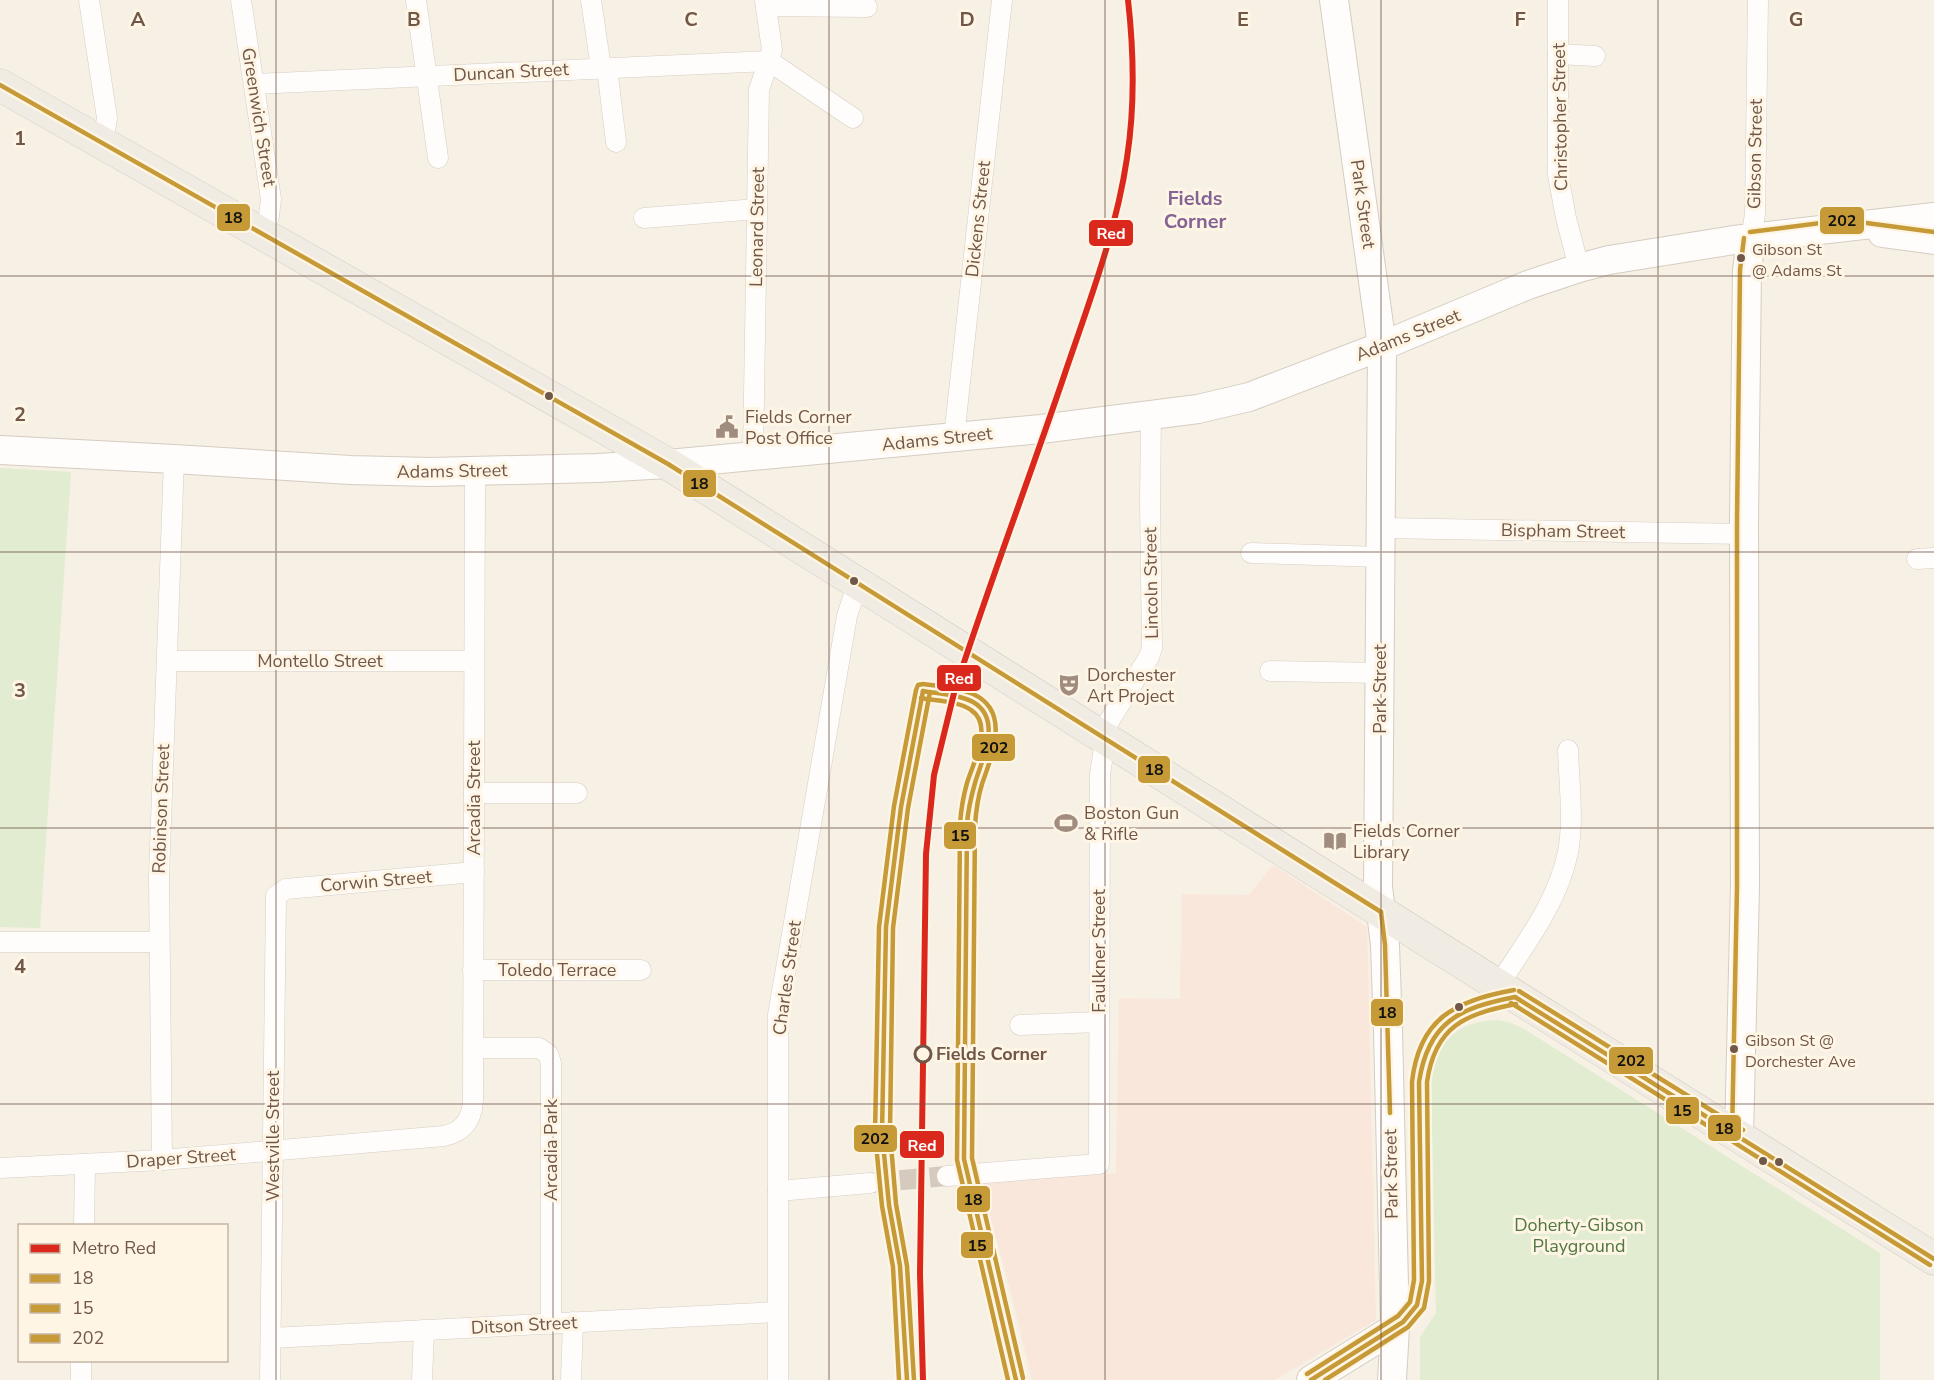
<svg xmlns="http://www.w3.org/2000/svg" width="1934" height="1380" font-family="'Nunito Sans',sans-serif">
  <style>
    .commercial { fill: #f9e7db }
    .green { fill: #e1ecd0 }
    .lines { fill: none; stroke-linecap: round; stroke-linejoin: round }
    .street-tunnel { stroke: #d5cabe; stroke-width: 20; stroke-dasharray: 20 10; stroke-linecap: butt }
    .street-casing { stroke: #d7cdc4; stroke-width: 21 }
    .secondary-casing { stroke: #d6ccc2; stroke-width: 30 }
    .primary-casing { stroke: #d4cbc3; stroke-width: 33 }
    .street { stroke: #fefdfb; stroke-width: 20 }
    .secondary { stroke: #fefdfb; stroke-width: 28 }
    .primary { stroke: #f1ece3; stroke-width: 32 }
    .bus-1-casing { stroke: #fff5e5; stroke-width: 9 }
    .bus-2-casing { stroke: #fff5e5; stroke-width: 9 }
    .bus-3-casing { stroke: #fff5e5; stroke-width: 9 }
    .bus-1 { stroke: #c69a37; stroke-width: 4.5 }
    .bus-2 { stroke: #c69a37; stroke-width: 4.5 }
    .bus-3 { stroke: #c69a37; stroke-width: 4.5 }
    .metro-1-casing { stroke: #fff5e5; stroke-width: 10 }
    .metro-1 { stroke: #da291c; stroke-width: 6 }
    .grid { fill: none; stroke: #715748; stroke-width: 1.5; stroke-opacity: 0.55 }
    .bus-dot { fill: #715748; stroke: #fff5e5; stroke-width: 2 }
    .stop-dot { fill: #fff5e5; stroke: #715748; stroke-width: 3 }
    .labels { text-anchor: middle; stroke-width: 6; stroke-linejoin: round; paint-order: stroke }
    .bus-label { font-size: 16px; fill: #715748; stroke: #fff5e5; text-anchor: start }
    .street-label { font-size: 18px; fill: #715748; stroke: #fff5e5 }
    .poi-label { font-size: 18px; fill: #715748; stroke: #fff5e5; text-anchor: start }
    .stop-label { font-size: 18px; font-weight: bold; fill: #715748; stroke: #fff5e5; text-anchor: start }
    .park-label { font-size: 18px; fill: #507840; stroke: #fff5e5 }
    .neighbourhood-label { font-size: 20px; font-weight: bold; fill: #846395; stroke: #fff5e5 }
    .grid-label { font-size: 20px; text-anchor: middle; font-weight: bold; fill: #715748; stroke: #fff5e5; stroke-width: 6; stroke-linejoin: round; paint-order: stroke }
    .line-badge { stroke: #fff5e5; stroke-width: 2 }
    .badge-label { font-size: 16px; text-anchor: middle; font-weight: bold; fill: #fff }
    .pale-badge-label { font-size: 16px; text-anchor: middle; font-weight: bold; fill: #111 }
  </style>
  <rect width="100%" height="100%" fill="#f6f0e5"/>
  <path class="commercial" d="M1273 865 1367 927 1376 1320 1275 1380H1032L1011 1293 981 1183 1116 1173 1119 998 1180 999 1182 894 1249 895Z"/>
  <g class="green">
    <path d="M0 468 71 472 40 928 0 927Z"/>
    <path d="M1497 1020 1511 1023 1524 1029 1880 1253V1380H1420V1337L1436 1313 1431 1074C1440 1039 1460 1021 1497 1020Z"/>
  </g>
  <g class="lines">
    <path class="street-tunnel" d="M870 1183 947 1176"/>
    <g class="street-casing">
      <g id="street">
        <path d="M89 0 107 118 103 143"/>
        <path d="M241 0 271 199 269 216 264 234"/>
        <path d="M416 0 438 158"/>
        <path d="M591 0 601 68"/>
        <path d="M1558 0V175L1566 218 1579 268"/>
        <path d="M766 6 867 7"/>
        <path d="M1558 54 1595 56"/>
        <path d="M607 68 616 142"/>
        <path d="M254 84 769 61 853 118"/>
        <path d="M644 218 757 209"/>
        <path d="M1751 239 1755 214 1758 0"/>
        <path d="M954 437 1002 0"/>
        <path d="M753 457 759 90 772 50 765 0"/>
        <path d="M1381 528 1744 534"/>
        <path d="M1251 553 1381 557"/>
        <path d="M1917 559 1934 558"/>
        <path d="M167 661H474"/>
        <path d="M1270 671 1380 673"/>
        <path d="M474 793H577"/>
        <path d="M0 942H158"/>
        <path d="M473 970H641"/>
        <path d="M1498 986C1525 944 1558 902 1568 852 1574 821 1569 782 1568 750"/>
        <path d="M1020 1025 1099 1022"/>
        <path d="M473 1048H539L548 1054 551 1063V1324"/>
        <path d="M162 1160 159 877 174 459"/>
        <path d="M0 1168 162 1160 444 1136C463 1132 472 1120 473 1100L475 471"/>
        <path d="M947 1176 1099 1164 1100 774 1108 723 1149 657 1152 648 1150 503 1151 415"/>
        <path d="M778 1191 870 1183"/>
        <path d="M84 1226 85 1165"/>
        <path d="M271 1338 778 1312"/>
        <path d="M81 1380V1360"/>
        <path d="M270 1380 276 896 286 889 474 872"/>
        <path d="M422 1380 424 1330"/>
        <path d="M571 1380 573 1322"/>
        <path d="M778 1380V1015L847 616 858 582"/>
      </g>
    </g>
    <g class="secondary-casing">
      <g id="secondary">
        <path d="M1334 0 1382 346 1378 887 1385 945 1388 1031 1395 1328 1392 1380"/>
        <path d="M1882 233 1934 240"/>
        <path d="M0 450 174 459 350 470 430 472 597 468 668 464 1041 429 1198 409 1249 397 1382 346 1528 285 1579 268 1609 260 1734 240 1934 217"/>
        <path d="M1739 1136 1745 887 1744 523 1747 270 1751 239"/>
        <path d="M1311 1380 1395 1328"/>
      </g>
    </g>
    <g class="primary-casing">
      <path id="primary" d="M0 85 668 464 1934 1259"/>
    </g>
    <use href="#street" class="street"/>
    <use href="#secondary" class="secondary"/>
    <use href="#primary" class="primary"/>
    <g class="bus-1-casing">
      <g id="bus-1">
        <path d="M0 85 668 464 1381 912"/>
        <path d="M923 691C939 694 958 694 973 702 1003 719 982 759 975 783 971 797 968 810 967 824L964 1159 1016 1380"/>
        <path d="M1381 912 1385 945 1390 1113"/>
        <path d="M1515 997 1934 1259"/>
        <path d="M907 1380 900 1266 889 1205 882 1133 886 927 901 807 923 691"/>
        <path d="M1311 1380 1403 1322 1417 1305 1422 1281 1419 1082C1428 1022 1459 1008 1515 997"/>
      </g>
    </g>
    <g class="bus-2-casing">
      <g id="bus-2">
        <path d="M921 698C937 701 958 701 971 710 994 725 973 763 967 783 963 797 961 810 960 824L957 1160 1008 1380"/>
        <path d="M1511 1003 1930 1265"/>
        <path d="M914 1380 907 1266 896 1204 890 1133 893 928 908 808 930 692"/>
        <path d="M1325 1380 1408 1327 1424 1308 1429 1281 1427 1082C1435 1026 1465 1014 1516 1004"/>
      </g>
    </g>
    <g class="bus-3-casing">
      <g id="bus-3">
        <path d="M1750 232 1844 220 1934 232"/>
        <path d="M1519 991 1743 1130"/>
        <path d="M1732 1136 1737 887V523L1740 270 1744 238"/>
        <path d="M1307 1374 1398 1316 1410 1302 1414 1280 1412 1082C1419 1018 1455 1001 1514 990"/>
        <path d="M899 1380 893 1267 882 1206 875 1134 879 927 894 806 916 690 918 685 923 684C939 686 957 687 973 694 1011 711 992 755 982 784 978 797 976 811 975 825L972 1158 1023 1378"/>
      </g>
    </g>
    <use href="#bus-1" class="bus-1"/>
    <use href="#bus-2" class="bus-2"/>
    <use href="#bus-3" class="bus-3"/>
    <g class="metro-1-casing">
      <path id="metro-1" d="M923 1380 920 1274 926 854 934 775 954 693C988 587 1028 482 1064 376 1088 305 1116 233 1127 158 1135 106 1134 53 1128 0"/>
    </g>
    <use href="#metro-1" class="metro-1"/>
  </g>
  <path class="grid" d="M276 0V1380M553 0V1380M829 0V1380M1105 0V1380M1381 0V1380M1658 0V1380M0 276H1934M0 552H1934M0 828H1934M0 1104H1934"/>
  <defs>
    <g id="civic-bare" transform="scale(1.8)"><path d="M-.6-6.5H3V-4.5H.6V-3L4-1V1h2V6H-6V1h2V-1L-.6-3ZM-1.2 2.5V6h2.4V2.5Z" fill="#a08d7f" stroke="#fff5e5" stroke-width="2.5" paint-order="stroke"/></g>
    <g id="theatre-bare" transform="scale(1.8)"><path d="M-5-5.5Q0-4 5-5.5V0Q5 5 0 6Q-5 5-5 0ZM-3.3-2.5H-1v1.5H-3.3ZM1-2.5H3.3v1.5H1ZM-2.8 1Q0 5.5 2.8 1Z" fill="#a08d7f" stroke="#fff5e5" stroke-width="2.5" paint-order="stroke"/></g>
    <g id="stadium-bare" transform="scale(1.8)"><path d="M0-5a6.5 5 0 1 0 0 10a6.5 5 0 1 0 0-10ZM-3.5-1.8h7v3.6h-7Z" fill="#a08d7f" stroke="#fff5e5" stroke-width="2.5" paint-order="stroke"/></g>
    <g id="library-bare" transform="scale(1.8)"><path d="M-6-4Q-3-5.5-.7-3.5V5Q-3 3-6 4ZM6-4Q3-5.5 .7-3.5V5Q3 3 6 4Z" fill="#a08d7f" stroke="#fff5e5" stroke-width="2.5" paint-order="stroke"/></g>
  </defs>
  <g fill-rule="evenodd">
    <use href="#civic-bare" x="727" y="427"/>
    <use href="#theatre-bare" x="1069" y="685"/>
    <use href="#stadium-bare" x="1066" y="823"/>
    <use href="#library-bare" x="1335" y="841"/>
  </g>
  <g class="bus-dot">
    <circle cx="1741" cy="258" r="5"/>
    <circle cx="549" cy="396" r="5"/>
    <circle cx="854" cy="581" r="5"/>
    <circle cx="1459" cy="1007" r="5"/>
    <circle cx="1734" cy="1049" r="5"/>
    <circle cx="1763" cy="1161" r="5"/>
    <circle cx="1779" cy="1162" r="5"/>
  </g>
  <circle class="stop-dot" cx="923" cy="1054" r="8"/>
  <g class="labels">
    <g class="bus-label">
      <text x="1752" y="255">Gibson St<tspan x="1752" dy="21">@ Adams St</tspan></text>
      <text x="1745" y="1046">Gibson St @<tspan x="1745" dy="21">Dorchester Ave</tspan></text>
    </g>
    <g class="street-label">
      <text transform="translate(511 72) rotate(-3)" y="6">Duncan Street</text>
      <text transform="translate(259 117) rotate(81)" y="6">Greenwich Street</text>
      <text transform="translate(1560 117) rotate(-91)" y="6">Christopher Street</text>
      <text transform="translate(1755 154) rotate(-89)" y="6">Gibson Street</text>
      <text transform="translate(1363 204) rotate(82)" y="6">Park Street</text>
      <text transform="translate(978 219) rotate(-84)" y="6">Dickens Street</text>
      <text transform="translate(757 227) rotate(-89)" y="6">Leonard Street</text>
      <text transform="translate(1408 335) rotate(-22)" y="6">Adams Street</text>
      <text transform="translate(937 439) rotate(-6)" y="6">Adams Street</text>
      <text transform="translate(452 471) rotate(-1)" y="6">Adams Street</text>
      <text transform="translate(1563 531) rotate(1)" y="6">Bispham Street</text>
      <text transform="translate(1151 583) rotate(-91)" y="6">Lincoln Street</text>
      <text x="320" y="667">Montello Street</text>
      <text transform="translate(1380 689) rotate(-90)" y="6">Park Street</text>
      <text transform="translate(474 798) rotate(-90)" y="6">Arcadia Street</text>
      <text transform="translate(161 809) rotate(-88)" y="6">Robinson Street</text>
      <text transform="translate(376 881) rotate(-5)" y="6">Corwin Street</text>
      <text transform="translate(1099 951) rotate(-90)" y="6">Faulkner Street</text>
      <text x="557" y="976">Toledo Terrace</text>
      <text transform="translate(787 978) rotate(-82)" y="6">Charles Street</text>
      <text transform="translate(273 1136) rotate(-90)" y="6">Westville Street</text>
      <text transform="translate(551 1150) rotate(-90)" y="6">Arcadia Park</text>
      <text transform="translate(181 1158) rotate(-4)" y="6">Draper Street</text>
      <text transform="translate(1391 1174) rotate(-91)" y="6">Park Street</text>
      <text transform="translate(524 1325) rotate(-3)" y="6">Ditson Street</text>
    </g>
    <g class="poi-label">
      <text x="745" y="423">Fields Corner<tspan x="745" dy="21">Post Office</tspan></text>
      <text x="1087" y="681">Dorchester<tspan x="1087" dy="21">Art Project</tspan></text>
      <text x="1084" y="819">Boston Gun<tspan x="1084" dy="21">&amp; Rifle</tspan></text>
      <text x="1353" y="837">Fields Corner<tspan x="1353" dy="21">Library</tspan></text>
    </g>
    <g class="stop-label">
      <text x="936" y="1060">Fields Corner</text>
    </g>
    <g class="park-label">
      <text x="1579" y="1231">Doherty-Gibson<tspan x="1579" dy="21">Playground</tspan></text>
    </g>
    <g class="neighbourhood-label">
      <text x="1195" y="205">Fields<tspan x="1195" dy="23">Corner</tspan></text>
    </g>
  </g>
  <g class="grid-label">
    <text x="138" y="26">A</text>
    <text x="414" y="26">B</text>
    <text x="691" y="26">C</text>
    <text x="967" y="26">D</text>
    <text x="1243" y="26">E</text>
    <text x="1520" y="26">F</text>
    <text x="1796" y="26">G</text>
    <text x="20" y="145">1</text>
    <text x="20" y="421">2</text>
    <text x="20" y="697">3</text>
    <text x="20" y="973">4</text>
  </g>
  <g class="line-badge">
    <rect x="216" y="203" width="35" height="29" rx="6" fill="#c69a37"/>
    <rect x="1819" y="206" width="46" height="29" rx="6" fill="#c69a37"/>
    <rect x="1088" y="219" width="46" height="28" rx="6" fill="#da291c"/>
    <rect x="682" y="469" width="35" height="29" rx="6" fill="#c69a37"/>
    <rect x="936" y="664" width="46" height="28" rx="6" fill="#da291c"/>
    <rect x="971" y="733" width="45" height="29" rx="6" fill="#c69a37"/>
    <rect x="1137" y="755" width="34" height="29" rx="6" fill="#c69a37"/>
    <rect x="943" y="821" width="34" height="29" rx="6" fill="#c69a37"/>
    <rect x="1370" y="998" width="34" height="29" rx="6" fill="#c69a37"/>
    <rect x="1608" y="1046" width="46" height="29" rx="6" fill="#c69a37"/>
    <rect x="1665" y="1096" width="35" height="29" rx="6" fill="#c69a37"/>
    <rect x="1707" y="1114" width="35" height="28" rx="6" fill="#c69a37"/>
    <rect x="853" y="1124" width="45" height="29" rx="6" fill="#c69a37"/>
    <rect x="899" y="1130" width="46" height="29" rx="6" fill="#da291c"/>
    <rect x="956" y="1185" width="35" height="28" rx="6" fill="#c69a37"/>
    <rect x="960" y="1231" width="34" height="28" rx="6" fill="#c69a37"/>
  </g>
  <g class="badge-label">
    <text x="1111" y="239">Red</text>
    <text x="959" y="684">Red</text>
    <text x="922" y="1151">Red</text>
  </g>
  <g class="pale-badge-label">
    <text x="233" y="223">18</text>
    <text x="1842" y="226">202</text>
    <text x="699" y="489">18</text>
    <text x="994" y="753">202</text>
    <text x="1154" y="775">18</text>
    <text x="960" y="841">15</text>
    <text x="1387" y="1018">18</text>
    <text x="1631" y="1066">202</text>
    <text x="1682" y="1116">15</text>
    <text x="1724" y="1134">18</text>
    <text x="875" y="1144">202</text>
    <text x="973" y="1205">18</text>
    <text x="977" y="1251">15</text>
  </g>
  <rect x="18" y="1224" width="210" height="138" fill="#fff5e5" stroke="#c6b6a6" stroke-width="1.5"/>
  <rect x="30" y="1244" width="30" height="9" fill="#da291c" stroke="#c6b6a6" stroke-width="1.5"/>
  <text x="72" y="1254" font-size="18" fill="#715748">Metro Red</text>
  <rect x="30" y="1274" width="30" height="9" fill="#c69a37" stroke="#c6b6a6" stroke-width="1.5"/>
  <text x="72" y="1284" font-size="18" fill="#715748">18</text>
  <rect x="30" y="1304" width="30" height="9" fill="#c69a37" stroke="#c6b6a6" stroke-width="1.5"/>
  <text x="72" y="1314" font-size="18" fill="#715748">15</text>
  <rect x="30" y="1334" width="30" height="9" fill="#c69a37" stroke="#c6b6a6" stroke-width="1.5"/>
  <text x="72" y="1344" font-size="18" fill="#715748">202</text>
</svg>
